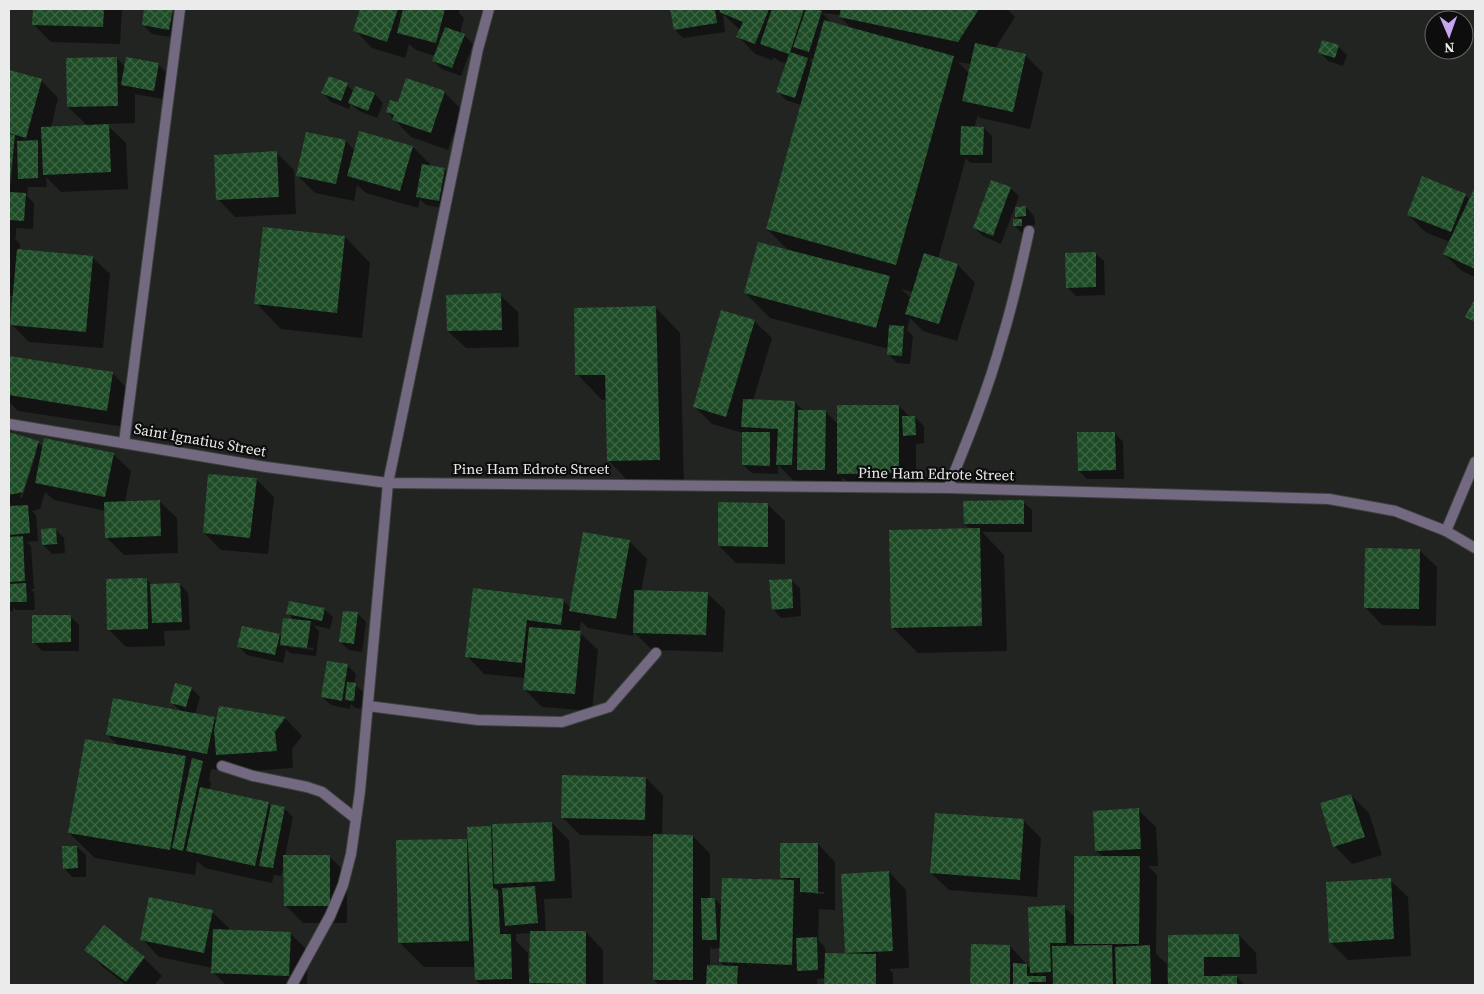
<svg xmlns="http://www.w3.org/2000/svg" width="1484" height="994" font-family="'Source Serif 4',serif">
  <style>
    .shadow { fill: #0007; fill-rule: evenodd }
    .building { fill: url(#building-cross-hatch) }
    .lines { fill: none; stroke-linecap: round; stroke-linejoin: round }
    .lane-casing { stroke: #3e403e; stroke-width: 12 }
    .street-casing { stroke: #3e403e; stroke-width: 12 }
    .lane { stroke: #736980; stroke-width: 10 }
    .street { stroke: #736980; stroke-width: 10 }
    .labels { text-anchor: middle; stroke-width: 4.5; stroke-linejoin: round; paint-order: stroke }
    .street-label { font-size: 15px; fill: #eaebea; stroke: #0c0d0c }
  </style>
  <defs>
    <pattern id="building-cross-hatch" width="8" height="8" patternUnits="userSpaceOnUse" patternTransform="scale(1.25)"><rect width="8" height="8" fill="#1d4c26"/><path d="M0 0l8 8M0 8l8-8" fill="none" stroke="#3e6646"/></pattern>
  </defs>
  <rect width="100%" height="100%" fill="#222422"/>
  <g class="shadow">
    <path d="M34 9H122L120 44 51 42 33 24Z"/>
    <path d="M146 9H183L178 38 152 34 143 25Z"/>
    <path d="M362 9H459V13L464 18 460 34 464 35 473 44 461 76 442 69 433 61 435 56 416 50 409 44 405 58 372 48 355 30Z"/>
    <path d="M671 9H1007L1015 17 995 49 1025 55 1043 73 1030 129 980 118 978 115 974 128H984L992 136V163H970L966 158 938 259 958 265 975 283 957 341 923 331 910 318 907 330 913 336 910 364 897 363 889 355V349L770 318 745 293 789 251 767 229 801 105 786 100 778 92 787 64 779 61 774 57 772 60 755 54 738 36 740 30 723 14 725 32 683 38 675 30ZM822 13 841 15 840 17 852 29 830 23V21ZM811 58 814 59 813 64 810 61ZM958 62 971 64 969 73ZM901 289 913 292 911 298Z"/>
    <path d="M1338 46 1347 55 1343 66 1328 61 1320 52Z"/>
    <path d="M117 58 125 67 159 65 167 73 163 99 135 94V123L106 124 126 143 128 189 61 192 46 177 47 187H28L27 196 34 203 33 229 16 228V238L13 237 20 244 19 250 92 257 110 274 103 348 29 342 11 324 14 296H9V185H11L14 150H12L9 180V72L41 80 58 98 51 128 88 126 68 107Z"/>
    <path d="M347 85 354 92 356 87 375 94 383 103 377 118 359 111 351 104 349 109 331 102 323 93Z"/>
    <path d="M444 92 462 110 448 150 411 137 387 112 397 103Z"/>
    <path d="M346 141 355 151 413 147 430 164 429 167 445 170 453 178 448 209 426 205 420 199 418 208 366 193 357 185 354 201 315 193 298 176Z"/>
    <path d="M277 153 294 170 296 214 235 217 218 199Z"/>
    <path d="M1010 188 1019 196 1001 244 983 236 974 228Z"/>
    <path d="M1475 190V277L1462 271 1444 254 1450 242 1425 232 1408 214 1465 195 1470 200Z"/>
    <path d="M1026 207 1034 216 1035 225H1026L1030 229V234H1023L1014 225 1020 220 1016 216Z"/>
    <path d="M345 237 370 263 362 338 281 329 256 303Z"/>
    <path d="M1095 253 1104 261 1105 295 1076 296 1067 287Z"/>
    <path d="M500 295 518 312 519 347 466 348 448 331Z"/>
    <path d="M655 307 680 333 684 485 633 486 608 460 607 400H602L577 374Z"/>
    <path d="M754 321 772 338 753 401 794 402 804 411 826 412 839 425 899 406 910 417H915L924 426V443L916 444V490H856L842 477V487H816L809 480V482H795L778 465V474L752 473 743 465V433L712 424 695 407Z"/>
    <path d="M9 357 113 374 130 391 125 427 18 411 9 402Z"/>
    <path d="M9 433 38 442 43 447 113 454 131 471 125 502 159 501 177 518 178 553 124 555 107 538 106 511 54 500 45 492 40 509 32 511 36 515 38 541 27 542 31 546 34 589H31L34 593 35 610H16L13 607V611H9ZM34 451H37L22 498 20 497Z"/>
    <path d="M1115 433 1123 442 1124 479H1087L1079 471Z"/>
    <path d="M256 479 274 497 268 554 221 550 204 533Z"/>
    <path d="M1023 502 1032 510V532H982L1004 555 1007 651 918 653 893 628 971 530 965 524Z"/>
    <path d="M767 504 785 521V564L736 563 719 546Z"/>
    <path d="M55 529 64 538 65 553 52 554 43 545Z"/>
    <path d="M629 541 647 559 641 592 707 593 725 610 723 652 652 650 634 632 633 636 588 628 581 621 579 632 598 650 592 711 542 707 524 689 525 678 484 674 467 656 474 590 563 600 571 608Z"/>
    <path d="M1419 550 1437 567 1436 626 1382 625 1365 607Z"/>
    <path d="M146 579 152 585 180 584 188 593 190 630 164 631 165 646 126 647 109 630Z"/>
    <path d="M791 580 800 588 801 616 781 618 773 609Z"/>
    <path d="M324 609 333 617 330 629 313 625 319 631 316 656 290 653 286 649 283 663 247 655 239 647 279 635 282 638 295 621 288 613ZM289 645 314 648 313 650 289 647Z"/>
    <path d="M357 613 366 622 362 652 349 650 340 642Z"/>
    <path d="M70 616 79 625V651H42L34 642Z"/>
    <path d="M347 665 356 674 354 684 364 693 363 709 355 708 351 704 350 709 331 705 322 697Z"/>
    <path d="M191 688 200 697 195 715 214 718 217 722 220 707 285 718 302 736 292 749 293 768 235 772 211 769 209 781 211 783 209 790 268 803 272 807 285 809 293 817 285 856H329L347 874V923H303L286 906 284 865 281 876 274 875 272 883 205 868 197 861 195 875 95 858 69 833 119 746 107 735 182 712 171 702Z"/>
    <path d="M646 778 663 795 662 836H693L710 854V899H715L722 906 786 881 782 877 818 844 835 862V910L819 909 818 940 825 947 826 954 846 955 842 875 889 872 906 890 909 968 889 969 893 973V985H826V978L817 979V985H659L654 980V836L580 835 562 817ZM812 891 824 892V894H815ZM710 946 712 949 721 948 720 962 725 967 710 966Z"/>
    <path d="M1351 795 1369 813 1382 855 1352 864 1335 846Z"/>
    <path d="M1138 810 1156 827 1158 866H1148L1157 875 1156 954 1167 964V981L1170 980 1169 936 1239 935 1256 953 1257 974H1221V977H1237L1245 985H971L972 946H1010L1031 969 1064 907 1075 917 1103 857 1096 851Z"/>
    <path d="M1023 820 1041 838 1037 897 949 890 931 873Z"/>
    <path d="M552 823 569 840 572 898 544 899 546 932H586L603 950V985H533L529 981V985H481L476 980 475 967H424L399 942 466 840 469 843 490 827 494 831ZM531 933V974H528V953L516 941V934Z"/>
    <path d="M77 847 86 855V877H72L64 868Z"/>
    <path d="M1390 880 1408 897 1411 956 1348 960 1330 942Z"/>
    <path d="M212 912 230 929 229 931 291 934 308 951 307 985H226L213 972V968L159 957 142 939Z"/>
    <path d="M104 927 144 958 162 976 154 985H126L103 967 86 950Z"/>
  </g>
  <g class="building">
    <path d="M33 9H104L103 27 32 25Z"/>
    <path d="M144 9H173L169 30 142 25Z"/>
    <path d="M360 9H398L387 42 353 31Z"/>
    <path d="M403 9H445L436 43 397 33Z"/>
    <path d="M670 9H715L717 23 674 30Z"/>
    <path d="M721 9H769L755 44 736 37 743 22 719 12Z"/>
    <path d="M772 9H804L790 52 808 58 795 98 776 92 789 54 760 44Z"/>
    <path d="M806 9H815L822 11 809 52 793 47Z"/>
    <path d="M841 9H979L958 42 839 17Z"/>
    <path d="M824 20 954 56 896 265 766 229Z"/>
    <path d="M445 27 465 34 452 68 432 61Z"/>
    <path d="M1322 40 1339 45 1335 58 1318 53Z"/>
    <path d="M975 43 1026 54 1013 112 962 101Z"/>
    <path d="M117 57 118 106 67 107 66 58Z"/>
    <path d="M126 57 159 63 154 91 121 85Z"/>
    <path d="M9 70 42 79 26 138 9 133Z"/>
    <path d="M329 76 348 83 341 101 321 93Z"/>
    <path d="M406 78 445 91 431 133 392 120 394 115 386 112 390 100 398 102Z"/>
    <path d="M355 86 375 93 368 111 348 103Z"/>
    <path d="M109 124 111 172 43 175 41 127Z"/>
    <path d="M961 126 984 127 983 155H960Z"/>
    <path d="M359 131 413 146 400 191 347 176Z"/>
    <path d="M306 132 346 140 336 184 296 176Z"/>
    <path d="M9 134 15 135 10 180H9Z"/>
    <path d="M38 140V178L18 179 17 141Z"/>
    <path d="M277 151 279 197 216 200 214 155Z"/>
    <path d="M422 164 445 168 439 201 416 197Z"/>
    <path d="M1422 176 1466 194 1451 232 1407 215Z"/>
    <path d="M991 180 1011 187 993 236 973 228Z"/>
    <path d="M1475 187V269L1443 254Z"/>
    <path d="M9 192 26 193 24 221 9 220Z"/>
    <path d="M1026 206V216L1015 217V207Z"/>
    <rect x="1013" y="219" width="9" height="7"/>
    <path d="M263 227 345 236 337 313 254 304Z"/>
    <path d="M758 242 890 276 876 328 744 293Z"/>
    <path d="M17 249 93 256 86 332 10 325Z"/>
    <path d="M1096 252V287L1066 288 1065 253Z"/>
    <path d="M924 253 958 264 939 324 905 314Z"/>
    <path d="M501 293 502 330 447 331 446 295Z"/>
    <path d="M1475 298V322L1465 317Z"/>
    <path d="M656 306 660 460 607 461 605 375H575L574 308Z"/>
    <path d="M721 310 755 320 726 417 693 407Z"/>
    <path d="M889 325 904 326 902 356 887 355Z"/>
    <path d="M9 356 113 372 107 411 9 395Z"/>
    <path d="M743 399 795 401 792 465H776L778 429 741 427Z"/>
    <path d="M837 405H899V473L837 474Z"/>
    <path d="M798 410H826L825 470H797Z"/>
    <path d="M902 416H915L916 435 903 436Z"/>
    <path d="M9 432 39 441 23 492 9 495Z"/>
    <path d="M742 432H770V466L742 465Z"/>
    <path d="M1077 432H1115L1116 470 1078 471Z"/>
    <path d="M44 438 114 453 105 497 35 483Z"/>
    <path d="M208 474 257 478 250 538 203 533Z"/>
    <path d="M160 500 161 536 105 538 104 502Z"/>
    <path d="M1024 500V524H964L963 501Z"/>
    <path d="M718 502 768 503V547L718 546Z"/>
    <path d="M28 505 30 533 9 535V506Z"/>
    <path d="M56 528 57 544 42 545 41 529Z"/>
    <path d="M980 528 982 626 891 628 889 530Z"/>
    <path d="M583 532 630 540 616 619 569 611Z"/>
    <path d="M23 536 25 581 9 582V537Z"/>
    <path d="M1365 548 1420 549 1419 609 1364 608Z"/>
    <path d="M147 578 148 629 107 630 106 579Z"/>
    <path d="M792 579 793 608 772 610 769 580Z"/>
    <path d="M26 583 27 602H9V584Z"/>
    <path d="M180 583 182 622 152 623 150 584Z"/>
    <path d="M473 588 564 599 561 625 527 620 522 663 465 657Z"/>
    <path d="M634 590 708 592 706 635 633 633Z"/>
    <path d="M289 601 325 608 322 621 286 614Z"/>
    <path d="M343 611 358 612 354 644 339 642Z"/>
    <path d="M32 615H71V642L32 643Z"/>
    <path d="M283 618 311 621 307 648 280 645Z"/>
    <path d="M242 626 280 634 275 655 237 647Z"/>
    <path d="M529 627 581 631 575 694 523 690Z"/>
    <path d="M327 661 348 664 342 701 321 697Z"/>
    <path d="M347 682 356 683 354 701 345 700Z"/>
    <path d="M175 683 192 687 186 707 170 703Z"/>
    <path d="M113 698 215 717 207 754 106 735Z"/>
    <path d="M219 706 286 717 275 732 277 751 216 755 214 730Z"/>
    <path d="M85 739 186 756 170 850 68 833Z"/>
    <path d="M192 758 203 761 183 851 172 848Z"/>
    <path d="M562 775 646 777 645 820 561 818Z"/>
    <path d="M200 787 269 802 255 866 186 851Z"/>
    <path d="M1351 794 1365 837 1333 847 1320 803Z"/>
    <path d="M271 804 285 807 273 868 259 866Z"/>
    <path d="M1139 808 1141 849 1095 851 1093 811Z"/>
    <path d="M935 813 1024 819 1020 880 930 873Z"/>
    <path d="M552 822 555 881 494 884 492 824Z"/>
    <path d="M491 826 493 888 498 890 500 934H511L512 979 475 980 467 827Z"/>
    <path d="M653 834 693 835V980H653Z"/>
    <path d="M467 839 469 941 398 943 396 840Z"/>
    <path d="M780 843H818V893L800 892V878H780Z"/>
    <path d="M62 846H77L78 868 63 869Z"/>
    <path d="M283 855H330V906H284Z"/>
    <path d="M1074 856H1140L1139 944H1074Z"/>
    <path d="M889 871 893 951 845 953 841 874Z"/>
    <path d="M722 878 794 880 792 965 719 962Z"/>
    <path d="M1391 878 1394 939 1329 943 1326 882Z"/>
    <path d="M535 886 538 923 505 926 502 888Z"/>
    <path d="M149 897 213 910 204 953 140 940Z"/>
    <path d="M701 898H715L717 940H702Z"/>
    <path d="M1065 905 1066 943H1050L1051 972 1030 973 1028 907Z"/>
    <path d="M104 925 145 957 126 982 84 950Z"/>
    <path d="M213 929 291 932 289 976 211 973Z"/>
    <path d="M530 931H586V984L529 983Z"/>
    <path d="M1239 934 1240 957H1204V976H1237V985H1168V935Z"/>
    <path d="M817 937 818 970 797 971 796 938Z"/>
    <path d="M971 944 1010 945V985H970Z"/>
    <path d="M1112 945 1113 985H1053L1052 946Z"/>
    <path d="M1150 945 1151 985H1116L1115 947Z"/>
    <path d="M825 953 876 954V985H824Z"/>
    <path d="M1013 963 1027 964V976H1046V982H1029V985H1013Z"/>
    <path d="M707 965 738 966 737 985H706Z"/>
  </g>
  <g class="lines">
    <g class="lane-casing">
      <path id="lane" d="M948 488C968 439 988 390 1002 339 1013 304 1021 267 1029 231"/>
    </g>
    <g class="street-casing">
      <g id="street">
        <path d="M9 424 266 467 388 483 948 488 1329 499 1395 511 1446 531 1475 548"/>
        <path d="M124 443 180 9"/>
        <path d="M1446 531 1475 462"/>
        <path d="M368 706 478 720 562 722 609 707 656 653"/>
        <path d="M222 766 253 776 307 787 322 792 355 818"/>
        <path d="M292 985 330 916 343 885 351 854 360 791 388 483 478 49 489 9"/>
      </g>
    </g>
    <use href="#lane" class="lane"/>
    <use href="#street" class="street"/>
  </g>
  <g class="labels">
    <g class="street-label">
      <text transform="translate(200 440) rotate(10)" y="5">Saint Ignatius Street</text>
      <text x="531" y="474">Pine Ham Edrote Street</text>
      <text transform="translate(936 474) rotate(1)" y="5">Pine Ham Edrote Street</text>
    </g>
  </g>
  <rect width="1484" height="994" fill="none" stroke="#eaebea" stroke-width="20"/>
  <g transform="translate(1449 35) rotate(178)"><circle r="24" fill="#0c0d0c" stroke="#656665"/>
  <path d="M0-4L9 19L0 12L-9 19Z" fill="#c7a6ef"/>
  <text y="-8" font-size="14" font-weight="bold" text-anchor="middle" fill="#eaebea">N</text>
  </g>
</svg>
